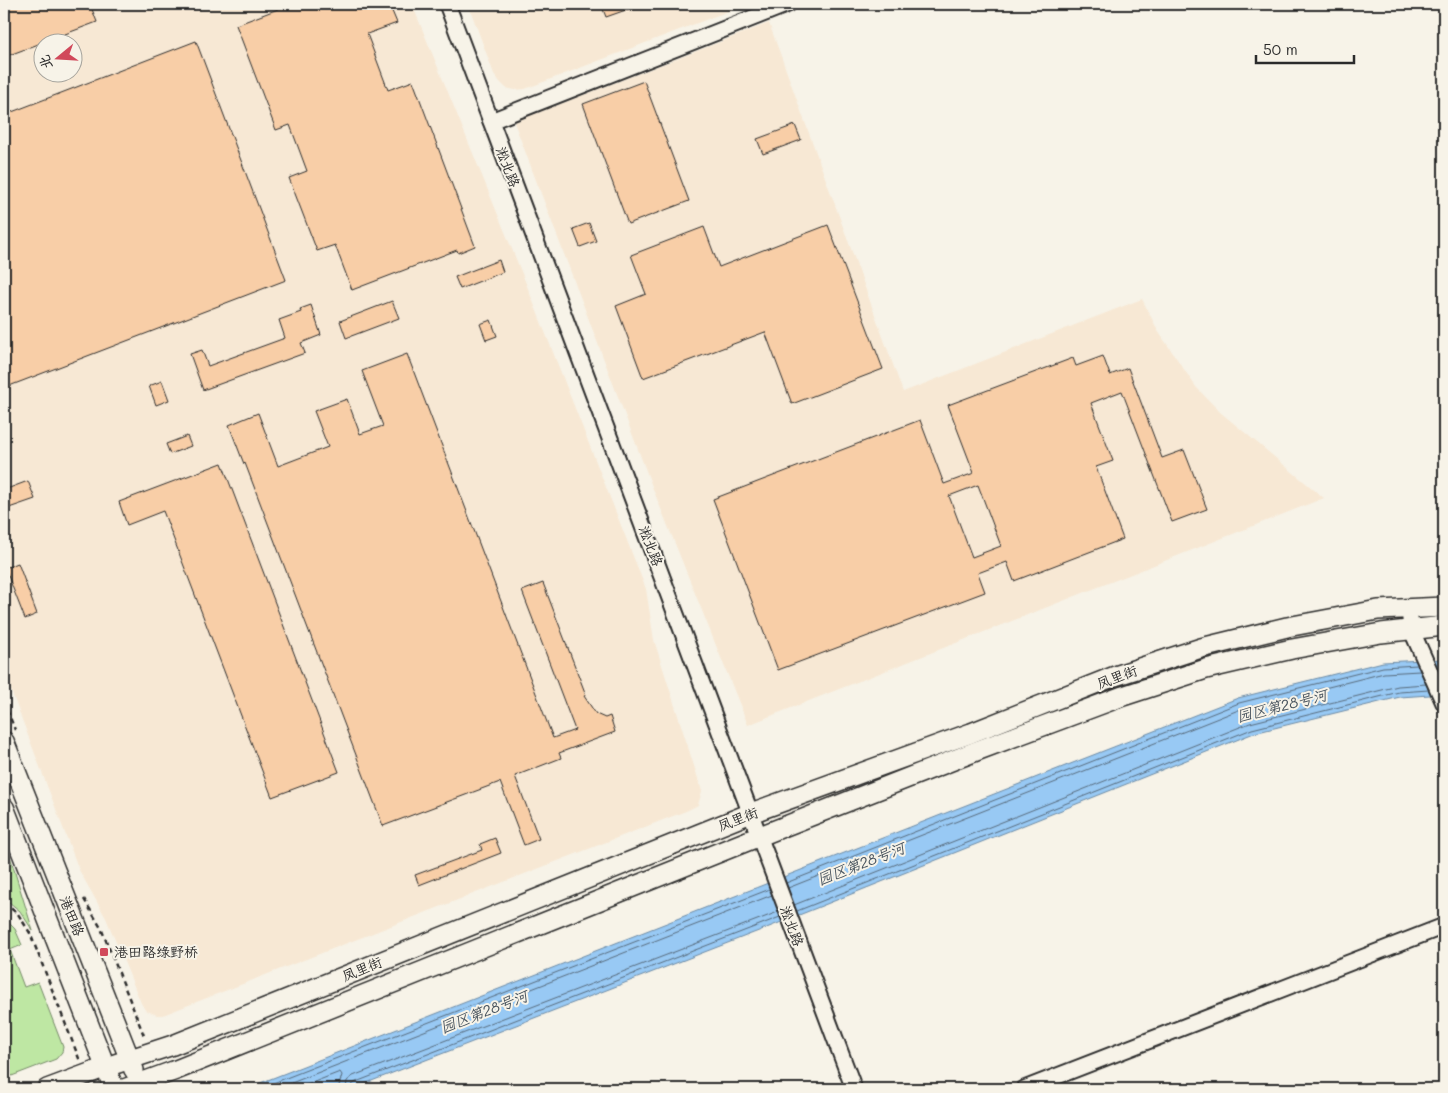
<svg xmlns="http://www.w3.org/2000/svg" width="1448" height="1093" font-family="Mali,'LXGW WenKai TC',sans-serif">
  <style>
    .built { fill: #f7e8d4; fill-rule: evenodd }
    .green { fill: #bee7a3; stroke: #748967 }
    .water { fill: #98c9f4; stroke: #6c8aa4 }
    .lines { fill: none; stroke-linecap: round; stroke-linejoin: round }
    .shore { stroke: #576a7b; stroke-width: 1 }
    .building { fill: #f8cea7; stroke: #2b2b2b; fill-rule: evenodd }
    .minor-casing { stroke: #2b2b2b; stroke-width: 19 }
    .major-casing { stroke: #2b2b2b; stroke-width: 22 }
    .path { stroke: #2b2b2b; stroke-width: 2.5; stroke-dasharray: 5 4; stroke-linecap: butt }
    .minor { stroke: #f7f3e8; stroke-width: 15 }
    .major { stroke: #f7f3e8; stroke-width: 19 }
    .poi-dot { fill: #d1495b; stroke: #f7f3e8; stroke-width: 2 }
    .labels { text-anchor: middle; stroke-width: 4; stroke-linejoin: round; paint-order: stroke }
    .street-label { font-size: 14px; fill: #2b2b2b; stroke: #f7f3e8 }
    .poi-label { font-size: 14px; fill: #2b2b2b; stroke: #f7f3e8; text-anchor: start }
    .water-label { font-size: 15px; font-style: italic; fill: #46525d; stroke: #f7f3e8 }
  </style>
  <rect width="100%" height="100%" fill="#f7f3e8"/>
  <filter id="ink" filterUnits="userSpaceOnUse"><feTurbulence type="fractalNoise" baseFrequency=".02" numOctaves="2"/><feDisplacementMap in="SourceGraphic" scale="10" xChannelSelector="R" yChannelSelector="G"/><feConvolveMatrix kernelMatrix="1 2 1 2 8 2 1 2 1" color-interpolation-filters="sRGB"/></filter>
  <g filter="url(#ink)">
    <g class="built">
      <path d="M4 4H412L525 281 646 589 654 640 702 791 698 805 686 811 163 1015H157L145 1010 141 1003 106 918 79 870 4 672ZM42 42H72V72H42Z"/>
      <path d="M468 4H747L525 89 515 90 506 88 500 82 494 74Z"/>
      <path d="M769 23 903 392 1142 299 1158 331 1196 387 1220 412 1324 498 748 725 653 489 514 122Z"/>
    </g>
    <g class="green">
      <path d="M4 837 33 931 20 911 4 898Z"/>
      <path d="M4 918 15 929 22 945 10 950 24 987 38 982 63 1047 62 1052 56 1059 4 1079Z"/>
    </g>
    <path class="water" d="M1444 659V694L1400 697 1254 733 769 927 351 1089H245L1238 698 1383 662Z"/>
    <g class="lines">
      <g class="shore">
        <path d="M786 883 1239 703 1383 667 1418 665"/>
        <path d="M788 888 1241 709 1384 673 1420 671"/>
        <path d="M794 905 1250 723 1398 686 1426 684"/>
        <path d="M797 911 1252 729 1399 692 1429 690"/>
        <path d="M258 1089 770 889"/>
        <path d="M276 1089 772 895"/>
        <path d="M296 1089 340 1072 342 1075 338 1089"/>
        <path d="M346 1089 347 1081 353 1076 778 912"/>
        <path d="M352 1089V1085L356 1082 780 917"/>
      </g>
    </g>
    <g class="building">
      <path d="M4 4H90L97 22 4 57Z"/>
      <path d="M291 4H389L397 23 367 34 388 90 413 81 475 246 458 253 457 250 352 290 335 245 317 251 289 178 307 171 290 125 276 130 236 25Z"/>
      <path d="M601 4H639L640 5 606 17Z"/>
      <path d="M196 41 286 280 4 388V115Z"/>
      <path d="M644 81 689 201 628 224 583 104Z"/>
      <path d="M795 125 801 140 763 154 757 139Z"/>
      <path d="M589 223 596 241 580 247 573 229Z"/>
      <path d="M828 225 883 369 792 404 765 332 643 378 616 306 646 294 631 255 704 227 719 267Z"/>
      <path d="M499 260 503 272 460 289 455 277Z"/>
      <path d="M392 301 399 318 346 338 340 321Z"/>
      <path d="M311 305 321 335 301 343 305 353 203 390 190 354 202 350 208 366 285 338 279 320 301 312 300 309Z"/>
      <path d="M491 320 497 336 486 340 480 324Z"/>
      <path d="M407 354 553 738 575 730 522 591 543 583 586 695 584 696 596 714 605 718 610 716 615 732 559 753 561 758 515 776 539 839 524 845 500 782 383 826 245 463 244 464 229 425 258 413 278 466 328 447 314 411 347 399 360 434 383 426 362 371Z"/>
      <path d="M1103 356 1110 375 1128 368 1162 458 1184 450 1207 509 1172 522 1122 391 1091 403 1113 461 1096 467 1123 539 1014 581 1007 562 978 573 985 592 778 670 713 499 920 420 944 484 974 473 948 405 1073 358 1076 366ZM978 485 1001 546 972 557 949 496Z"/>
      <path d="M162 381 169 400 156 405 149 386Z"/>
      <path d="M187 436 191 446 170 454 166 444Z"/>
      <path d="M222 463 339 772 272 797 163 511 127 525 119 502Z"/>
      <path d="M28 481 35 499 9 508 4 490Z"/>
      <path d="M18 563 37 614 25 619 5 568Z"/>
      <path d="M495 838 501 853 419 885 415 875 482 850 480 844Z"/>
    </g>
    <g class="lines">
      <g class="minor-casing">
        <g id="minor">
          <path d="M447 4 854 1089"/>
          <path d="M491 121 788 4"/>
          <path d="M1409 609 1411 629 1444 703"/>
          <path d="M1024 1089 1444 926"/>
        </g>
      </g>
      <g class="major-casing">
        <g id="major">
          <path d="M4 741 134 1070"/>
          <path d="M4 807 114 1089"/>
          <path d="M47 1089 106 1067 173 1045 751 813 971 733 1115 676 1201 648 1287 627 1378 610 1444 607"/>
          <path d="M124 1089 176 1070 760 836 979 750 1123 696 1206 669 1292 649 1381 633 1444 626"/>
        </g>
      </g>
      <g class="path">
        <path d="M4 702 15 730"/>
        <path d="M84 899 101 928 145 1038"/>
        <path d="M4 903 18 914 30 933 80 1061"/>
      </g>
      <use href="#minor" class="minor"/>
      <use href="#major" class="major"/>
    </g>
  </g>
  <rect class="poi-dot" x="99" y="947" width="10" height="10" rx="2.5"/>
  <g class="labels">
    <g class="street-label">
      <text transform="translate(508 167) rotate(69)" y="5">淞北路</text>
      <text transform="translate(651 546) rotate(69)" y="5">淞北路</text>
      <text transform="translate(1117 677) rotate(-20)" y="5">凤里街</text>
      <text transform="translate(738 819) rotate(-21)" y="5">凤里街</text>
      <text transform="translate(72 916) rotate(68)" y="5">港田路</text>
      <text transform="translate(792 926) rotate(70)" y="5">淞北路</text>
      <text transform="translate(362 969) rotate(-22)" y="5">凤里街</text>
    </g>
    <g class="poi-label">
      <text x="114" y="957">港田路绿野桥</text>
    </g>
    <g class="water-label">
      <text transform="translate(1282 706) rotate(-14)" y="5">园区第28号河</text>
      <text transform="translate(861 864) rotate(-21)" y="5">园区第28号河</text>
      <text transform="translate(484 1012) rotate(-21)" y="5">园区第28号河</text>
    </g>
  </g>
  <rect width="1448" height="1093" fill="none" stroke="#f7f3e8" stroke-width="20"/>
  <rect x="10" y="10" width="1428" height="1073" fill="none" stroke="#2b2b2b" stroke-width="2" filter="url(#ink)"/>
  <g transform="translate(58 58) rotate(252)"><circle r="24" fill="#f7f3e8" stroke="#a5a39c"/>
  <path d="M0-4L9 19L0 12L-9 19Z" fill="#d1495b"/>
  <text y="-8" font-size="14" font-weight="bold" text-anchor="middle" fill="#2b2b2b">北</text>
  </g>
  <path d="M1256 55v8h98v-8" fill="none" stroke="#2b2b2b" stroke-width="2.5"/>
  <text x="1263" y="55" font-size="15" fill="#2b2b2b" stroke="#f7f3e8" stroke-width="4" paint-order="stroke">50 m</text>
</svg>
